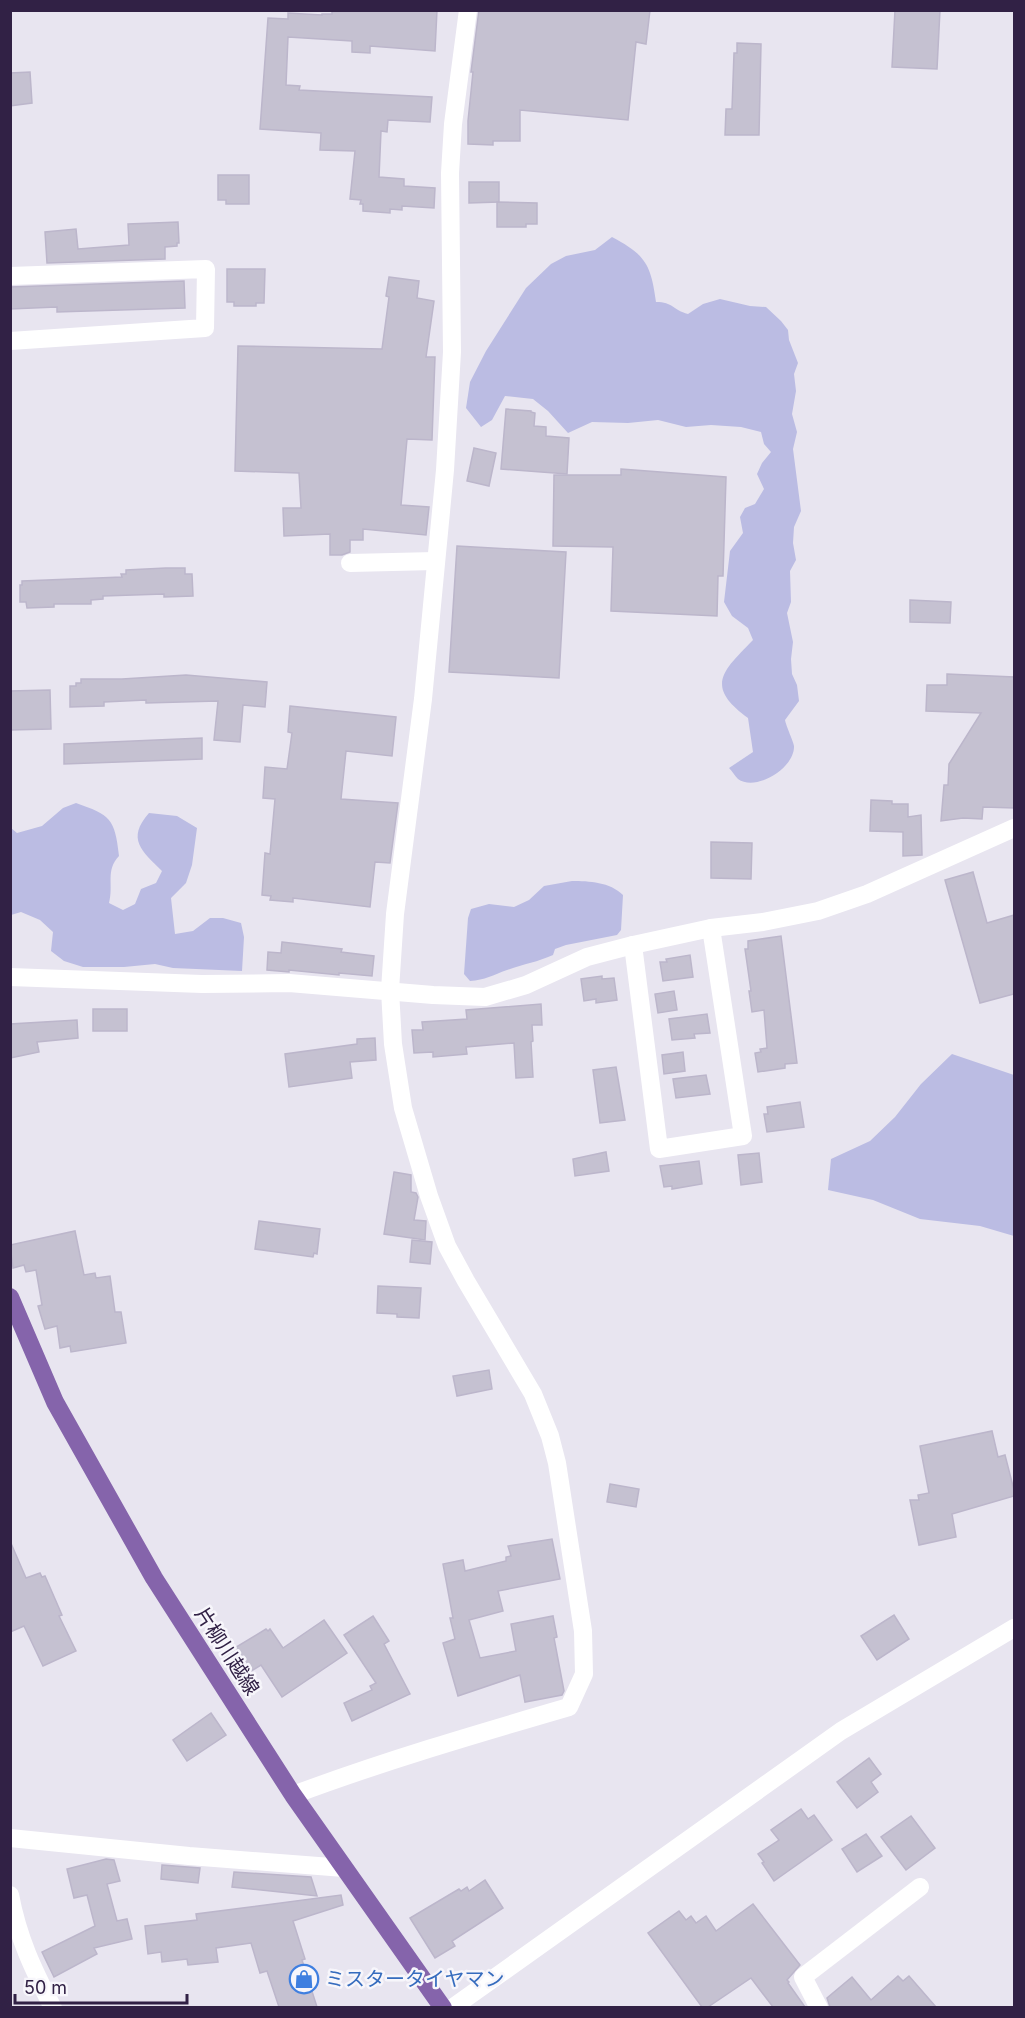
<svg xmlns="http://www.w3.org/2000/svg" width="1025" height="2018" font-family="Inter,'Noto Sans JP',sans-serif">
<style>
.green{fill:#bbbce3}
.building{fill:#c5c1d1;stroke:#bcb6cb;stroke-width:1.5}
.lines{fill:none;stroke-linecap:round;stroke-linejoin:round}
.minor{stroke:#fff;stroke-width:18}
.major{stroke:#8564ab;stroke-width:18}
.labels{text-anchor:middle;dominant-baseline:central;stroke-width:5;stroke-linejoin:round;paint-order:stroke}
.street-label{font-size:20px;fill:#312145;stroke:#f7f6fb}
.shop-label{font-size:20px;fill:#366cbe;stroke:#f7f6fb;text-anchor:start}
</style>
<rect width="100%" height="100%" fill="#e8e5f0"/>
<g class="green">
<path d="M 612,237 C 646,255 651,265 656,302 C 673,302 673,310 688,314 L 703,304 L 720,299 L 750,306 L 766,307 L 781,321 L 788,330 L 789,340 L 798,363 L 794,374 L 796,391 L 792,414 L 797,432 L 793,449 L 801,511 L 794,527 L 793,543 L 796,560 L 790,571 L 791,602 L 787,613 L 793,642 L 791,659 L 792,674 L 797,685 L 799,701 L 785,720 C 786,726 794,743 794,746 C 795,768 756,792 738,779 C 735,776 732,771 729,768 L 753,752 L 748,718 C 704,686 723,671 753,640 L 748,628 L 732,616 L 724,602 L 730,551 L 743,533 L 740,517 L 745,508 L 755,504 L 764,489 L 757,474 L 762,463 L 771,452 L 764,444 L 761,432 L 741,427 L 711,425 L 686,427 L 658,420 L 628,423 L 592,422 L 568,433 L 548,411 L 533,399 L 505,396 L 492,420 L 481,427 L 466,408 L 470,382 L 486,351 L 526,288 L 551,264 L 566,256 L 595,250 Z"/>
<path d="M 76,803 C 110,815 115,818 119,856 C 105,871 114,884 109,903 L 123,910 L 135,904 L 141,889 L 156,883 L 162,871 C 142,851 126,839 149,813 L 177,816 L 197,828 L 192,865 L 186,883 L 171,898 L 175,934 L 193,931 L 210,918 L 223,918 L 241,923 L 244,937 L 242,971 L 173,968 L 155,964 L 124,967 L 83,967 L 64,961 L 51,951 L 53,932 L 40,920 L 21,912 L 11,915 L 11,828 L 17,833 L 42,826 L 63,808 Z"/>
<path d="M 572,881 C 589,881 610,882 623,895 L 621,930 L 617,935 L 566,945 L 555,949 L 553,955 C 538,962 523,964 507,970 C 493,975 485,980 470,981 L 464,974 L 468,918 L 471,909 L 489,904 L 514,907 L 529,900 L 544,886 Z"/>
<polygon points="952,1054 1014,1075 1014,1236 980,1226 920,1219 873,1200 828,1190 831,1159 870,1141 895,1117 921,1084"/>
</g>
<g class="building">
<polygon points="332,10 437,10 435,51 370,46 370,53 352,52 352,41 288,37 286,85 300,86 299,90 432,97 430,122 388,120 387,132 381,131 379,177 404,179 404,186 435,188 434,208 402,206 402,210 390,209 390,213 363,211 363,204 360,204 361,200 350,199 355,151 320,150 321,133 260,129 268,18 288,19 288,13 322,15 322,14 332,14"/>
<polygon points="479,10 650,10 646,44 636,42 628,120 520,110 520,141 493,141 493,145 468,144 468,121 473,72 471,72"/>
<polygon points="895,10 940,10 937,69 892,67"/>
<polygon points="737,43 761,44 759,135 725,135 726,109 732,109 734,53 737,53"/>
<polygon points="30,72 32,103 10,106 10,73"/>
<polygon points="218,175 249,175 249,204 226,204 226,200 218,200"/>
<polygon points="469,182 499,182 499,202 469,203"/>
<polygon points="497,202 537,203 537,224 526,224 526,227 497,227"/>
<polygon points="178,222 179,243 177,243 177,246 165,247 165,259 47,263 45,232 76,229 78,249 129,245 128,224"/>
<polygon points="227,269 265,269 264,303 256,303 256,306 234,306 234,302 227,302"/>
<polygon points="389,277 419,281 417,298 434,301 426,357 435,357 432,440 407,439 401,505 429,507 426,535 363,529 363,540 350,540 350,552 342,555 330,555 330,534 284,536 283,508 301,508 299,473 235,471 238,346 382,349 389,297 386,296"/>
<polygon points="184,281 185,308 57,312 57,307 10,309 10,287"/>
<polygon points="506,409 531,411 531,412 535,413 534,426 546,427 546,436 569,438 567,474 501,469"/>
<polygon points="474,448 496,453 489,486 467,481"/>
<polygon points="621,469 726,477 723,576 718,576 717,616 611,611 613,547 553,546 554,475 621,475"/>
<polygon points="457,546 566,552 559,678 449,672"/>
<polygon points="166,568 185,568 185,574 192,574 193,596 164,597 164,594 103,596 103,599 91,600 91,604 54,604 54,607 27,608 26,602 20,602 20,585 22,585 22,581 122,577 121,574 126,574 126,570"/>
<polygon points="910,600 951,602 950,623 910,622"/>
<polygon points="947,674 1014,677 1014,808 983,807 982,819 963,818 941,821 944,785 948,785 949,764 981,713 926,711 927,685 947,685"/>
<polygon points="186,675 267,682 265,707 243,705 240,742 214,740 218,701 146,703 146,700 104,702 104,706 70,707 70,686 76,686 76,683 81,683 81,679 122,679"/>
<polygon points="50,690 51,729 10,730 10,691"/>
<polygon points="290,706 396,717 392,756 346,751 341,799 398,803 390,863 375,862 370,907 293,898 293,902 270,900 271,896 262,895 265,853 270,854 275,799 263,798 265,767 287,769 292,733 288,732"/>
<polygon points="202,738 202,759 64,764 64,744"/>
<polygon points="871,800 892,801 892,804 908,804 908,817 921,815 922,855 903,856 903,832 870,831"/>
<polygon points="711,842 752,843 751,879 711,878"/>
<polygon points="973,872 987,923 1014,915 1014,994 980,1003 945,880"/>
<polygon points="781,936 797,1063 785,1064 785,1068 758,1072 755,1053 761,1052 760,1049 767,1048 764,1010 752,1012 749,991 751,991 745,949 748,949 748,941"/>
<polygon points="282,942 342,949 341,952 374,956 372,976 339,973 339,975 289,970 289,972 267,970 268,952 281,953"/>
<polygon points="690,955 693,977 663,981 660,962 667,962 666,959"/>
<polygon points="602,976 602,979 614,978 617,1000 596,1003 596,999 584,1001 581,979"/>
<polygon points="674,991 677,1010 658,1013 655,994"/>
<polygon points="541,1004 542,1025 532,1025 533,1041 531,1042 533,1077 516,1078 514,1043 466,1047 467,1054 433,1057 433,1052 414,1053 412,1030 423,1030 422,1022 467,1019 466,1010"/>
<rect x="93" y="1009" width="34" height="22"/>
<polygon points="707,1014 710,1033 694,1034 695,1038 672,1040 669,1019"/>
<polygon points="77,1020 78,1038 37,1042 39,1052 10,1058 10,1024"/>
<polygon points="375,1038 376,1060 350,1062 352,1078 289,1087 285,1054 357,1044 357,1039"/>
<polygon points="683,1052 685,1071 664,1074 662,1055"/>
<polygon points="616,1067 625,1120 600,1123 593,1070"/>
<polygon points="706,1075 710,1094 676,1098 673,1079"/>
<polygon points="800,1102 804,1127 767,1132 764,1114 768,1114 767,1107"/>
<polygon points="606,1152 609,1171 575,1176 573,1159"/>
<polygon points="759,1153 762,1182 741,1185 738,1155"/>
<polygon points="699,1161 702,1184 672,1189 672,1186 664,1187 660,1166"/>
<polygon points="394,1172 411,1175 411,1192 416,1193 418,1197 414,1220 426,1221 425,1240 384,1234"/>
<polygon points="259,1221 320,1229 317,1254 314,1253 313,1257 255,1249"/>
<polygon points="75,1231 84,1275 95,1273 96,1278 110,1276 115,1312 121,1312 126,1343 71,1352 70,1346 60,1348 57,1326 45,1329 38,1306 42,1305 36,1270 26,1272 24,1265 13,1268 10,1245"/>
<polygon points="412,1240 432,1242 430,1264 410,1262"/>
<polygon points="378,1286 421,1288 419,1318 397,1317 397,1314 377,1313"/>
<polygon points="489,1370 492,1389 457,1396 453,1376"/>
<polygon points="992,1431 998,1457 1005,1455 1014,1490 1014,1496 952,1514 956,1537 919,1545 910,1500 919,1500 918,1495 929,1493 920,1446"/>
<polygon points="610,1484 639,1489 636,1507 607,1502"/>
<polygon points="552,1539 560,1579 498,1591 503,1611 469,1620 480,1658 516,1651 511,1624 553,1616 557,1637 554,1638 564,1691 562,1695 525,1702 520,1675 458,1696 443,1643 455,1639 450,1618 453,1618 443,1564 463,1560 465,1571 506,1561 506,1557 511,1556 508,1546"/>
<polygon points="10,1541 26,1578 40,1573 42,1577 45,1576 62,1615 59,1616 76,1651 43,1666 24,1626 10,1632"/>
<polygon points="894,1615 909,1639 877,1660 861,1636"/>
<polygon points="373,1616 389,1641 384,1644 410,1694 352,1721 344,1703 372,1690 370,1686 376,1683 344,1635"/>
<polygon points="324,1620 347,1653 282,1697 261,1665 238,1679 223,1655 266,1629 268,1631 270,1629 283,1648"/>
<polygon points="211,1713 226,1735 187,1761 173,1740"/>
<polygon points="869,1758 881,1774 871,1782 878,1792 857,1808 837,1782"/>
<polygon points="801,1809 808,1819 814,1815 832,1840 774,1881 762,1863 764,1862 758,1854 779,1840 771,1830"/>
<polygon points="911,1816 935,1848 906,1870 881,1837"/>
<polygon points="866,1834 882,1856 857,1872 842,1849"/>
<polygon points="106,1859 114,1860 120,1881 107,1884 117,1921 127,1919 132,1939 94,1948 97,1954 54,1977 42,1952 95,1926 87,1895 74,1898 67,1869"/>
<polygon points="162,1865 200,1868 198,1883 161,1879"/>
<polygon points="234,1872 311,1877 317,1896 232,1887"/>
<polygon points="485,1880 503,1908 452,1941 455,1946 435,1958 410,1918 459,1889 461,1891 467,1887 469,1891"/>
<polygon points="341,1895 343,1905 293,1921 305,1959 302,1960 317,2007 279,2007 267,1971 260,1973 251,1943 216,1948 218,1962 188,1965 187,1959 162,1962 161,1952 148,1954 145,1926 197,1920 196,1914"/>
<polygon points="753,1904 800,1965 787,1980 789,1982 788,1983 805,2007 773,2007 751,1978 708,2007 702,2007 648,1933 679,1911 686,1920 691,1916 696,1923 706,1916 716,1931"/>
<polygon points="898,1976 903,1981 909,1976 936,2007 830,2007 827,1998 852,1977 871,2000"/>
</g>
<g class="lines">
<g class="minor">
<polyline points="10,276 206,269 205,328 10,341"/>
<polyline points="350,563 435,561"/>
<polyline points="633,945 659,1149 743,1136 711,928"/>
<polyline points="10,977 202,984 289,983 433,995 485,997 526,985 587,957 633,945 711,928 763,922 818,911 867,894 1014,828"/>
<path d="M 293,1795 C 384,1761 476,1734 569,1707 L 584,1674 L 583,1631 L 557,1463 L 550,1436 L 533,1394 L 466,1281 L 447,1246 L 429,1196 L 403,1108 L 393,1044 L 390,990 L 395,914 L 423,699 L 445,470 L 452,352 L 450,173 L 453,124 L 468,10"/>
<polyline points="10,1838 189,1856 344,1868"/>
<path d="M 10,1895 C 18,1938 33,1969 53,2008"/>
<polyline points="452,2008 841,1731 1014,1628"/>
<polyline points="819,2008 803,1977 920,1887"/>
</g>
<polyline class="major" points="10,1297 55,1402 154,1578 293,1795 443,2008"/>
</g>
<defs>
<g id="shop-ring" transform="scale(1.5)"><circle r="9.5" fill="#f7f6fb" stroke="#3f7fe0" stroke-width="1.5"/><path d="M-5-2.5h2.3a2.7 3.5 0 0 1 5.4 0H5L5.5 6h-11ZM-1.5-2.5h3a1.5 2.3 0 0 0-3 0Z" fill="#3f7fe0"/></g>
</defs>
<g fill-rule="evenodd">
<use href="#shop-ring" x="304" y="1979"/>
</g>
<g class="labels">
<g class="street-label">
<text transform="translate(227 1651) rotate(57)">片柳川越線</text>
</g>
<g class="shop-label">
<text x="325" y="1979">ミスタータイヤマン</text>
</g>
</g>
<rect width="1025" height="2018" fill="none" stroke="#312145" stroke-width="24"/>
<path d="M15 1994v9h172v-9" fill="none" stroke="#312145" stroke-width="3"/>
<text x="24" y="1994" font-size="18" fill="#312145" stroke="#f7f6fb" stroke-width="4.5" paint-order="stroke">50 m</text>
</svg>
